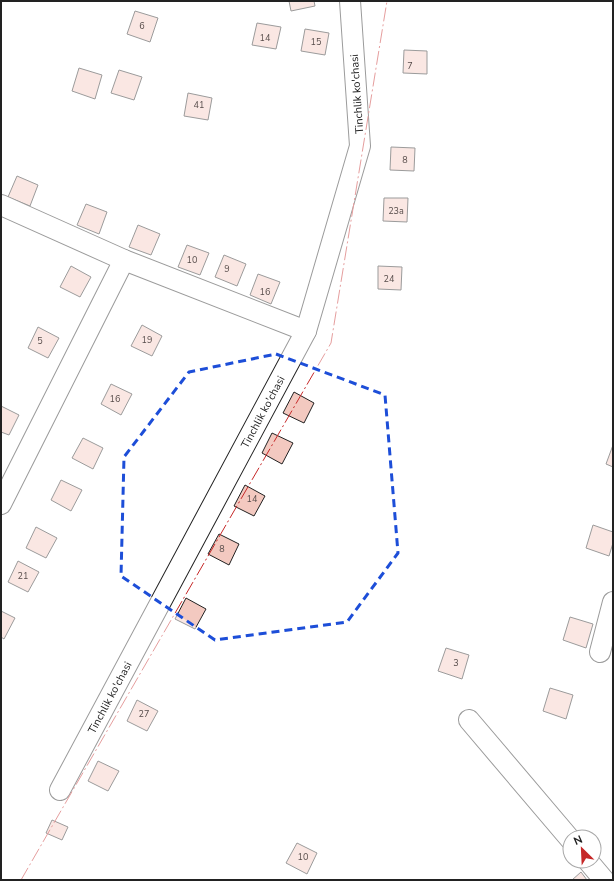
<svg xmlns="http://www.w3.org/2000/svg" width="614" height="881" font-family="'Nunito Sans',sans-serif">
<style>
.building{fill:#f3c9c0;stroke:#222}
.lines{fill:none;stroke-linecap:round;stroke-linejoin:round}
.street-casing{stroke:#222;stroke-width:22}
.street{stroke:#fff;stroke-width:20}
.power{stroke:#c62828;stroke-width:1;stroke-dasharray:14 3 2 3;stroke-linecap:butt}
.marked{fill:none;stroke:#1d4ed8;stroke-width:3;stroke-dasharray:8 5;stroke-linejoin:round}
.labels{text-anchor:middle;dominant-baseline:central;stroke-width:3;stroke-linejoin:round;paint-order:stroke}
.number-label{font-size:9px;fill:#564c4a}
.street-label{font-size:11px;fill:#222;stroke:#fff}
</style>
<rect width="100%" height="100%" fill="#fff"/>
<g class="building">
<polygon points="289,1 314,1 315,6 291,11"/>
<polygon points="135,11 158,18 150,42 127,34"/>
<polygon points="257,23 281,27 276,49 252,45"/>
<polygon points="305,29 329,33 325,55 301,51"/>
<polygon points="404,50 427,51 427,74 403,73"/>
<polygon points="79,68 102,75 95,99 72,91"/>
<polygon points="119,70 142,77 134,100 111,93"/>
<polygon points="188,93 212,98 208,120 184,116"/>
<polygon points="391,147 415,148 414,171 390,170"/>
<polygon points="17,176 38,185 30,206 8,197"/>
<polygon points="384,198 408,198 407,222 383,221"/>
<polygon points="86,204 107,212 99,234 77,225"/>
<polygon points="138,225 160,234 151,255 129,247"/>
<polygon points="187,245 209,253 200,275 178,267"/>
<polygon points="224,255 246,264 237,286 215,277"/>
<polygon points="71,266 91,277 80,297 60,287"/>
<polygon points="378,266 402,267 401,290 378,289"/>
<polygon points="258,274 280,282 271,304 250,295"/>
<polygon points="142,325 162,336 152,356 131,346"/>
<polygon points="38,327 59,338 48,358 28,348"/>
<polygon points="111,384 132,394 121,415 101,404"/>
<polygon points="294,392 314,403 304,423 283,413"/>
<polygon points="1,406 19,415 9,435 1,432"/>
<polygon points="272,433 293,443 282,464 262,453"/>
<polygon points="83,438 103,448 93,469 72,458"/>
<polygon points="613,445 613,467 606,464"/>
<polygon points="61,480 82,490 71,511 51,500"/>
<polygon points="245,485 265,496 254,516 234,506"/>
<polygon points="593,525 613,532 613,543 609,556 586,548"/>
<polygon points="36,527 57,538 46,558 26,548"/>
<polygon points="219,534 239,544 229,565 208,554"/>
<polygon points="18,561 39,572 28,592 8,582"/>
<polygon points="186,598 206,609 195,629 175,619"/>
<polygon points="1,611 15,618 4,639 1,637"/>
<polygon points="570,617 593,624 586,648 563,640"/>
<polygon points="446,648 469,655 462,679 438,671"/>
<polygon points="550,688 573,695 566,719 543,711"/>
<polygon points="137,700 158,711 147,731 127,721"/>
<polygon points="98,761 119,771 108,791 88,781"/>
<polygon points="52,820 68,827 62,840 46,833"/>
<polygon points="297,843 317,853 307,874 286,863"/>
<polygon points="581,872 587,880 572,880"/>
</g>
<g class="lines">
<g class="street-casing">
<g id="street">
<polyline points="1,205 124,260"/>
<polyline points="1,504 124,260 306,331"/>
<polyline points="600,652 613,602"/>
<polyline points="469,720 570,839"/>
<path id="s1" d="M 60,790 L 306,331 L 360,146 L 350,1"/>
<polyline points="588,861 604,880"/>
</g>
</g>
<use href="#street" class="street"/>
<polyline class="power" points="21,880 331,343 387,1"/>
</g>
<path d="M0 0H614V881H0ZM 276,354 L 385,395 L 398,553 L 347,622 L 215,640 L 121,576 L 124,457 L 189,372 Z" fill="#fff" fill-opacity=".55" fill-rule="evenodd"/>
<path class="marked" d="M 276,354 L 385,395 L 398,553 L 347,622 L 215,640 L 121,576 L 124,457 L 189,372 Z"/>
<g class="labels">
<g class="number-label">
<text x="142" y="26">6</text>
<text x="265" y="38">14</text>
<text x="316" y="42">15</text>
<text x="410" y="66">7</text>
<text x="199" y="105">41</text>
<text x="405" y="160">8</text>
<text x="396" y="211">23a</text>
<text x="192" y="260">10</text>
<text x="227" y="269">9</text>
<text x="389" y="279">24</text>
<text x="265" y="292">16</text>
<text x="147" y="340">19</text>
<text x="40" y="341">5</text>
<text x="115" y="399">16</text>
<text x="252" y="499">14</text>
<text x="222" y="549">8</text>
<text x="23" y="576">21</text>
<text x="456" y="663">3</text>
<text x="144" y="714">27</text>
<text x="303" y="857">10</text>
</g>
<g class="street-label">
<text transform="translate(357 94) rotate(-94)">Tinchlik ko'chasi</text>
<text stroke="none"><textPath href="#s1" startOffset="429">Tinchlik ko'chasi</textPath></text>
<text stroke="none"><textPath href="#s1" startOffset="105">Tinchlik ko'chasi</textPath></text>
</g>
</g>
<rect width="614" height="881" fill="none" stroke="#222222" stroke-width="4"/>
<g transform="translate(582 849) rotate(336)"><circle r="19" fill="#ffffff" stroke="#a7a7a7"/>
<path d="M0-3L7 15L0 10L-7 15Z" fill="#c62828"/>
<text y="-6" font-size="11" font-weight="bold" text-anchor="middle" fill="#222222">N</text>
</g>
</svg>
